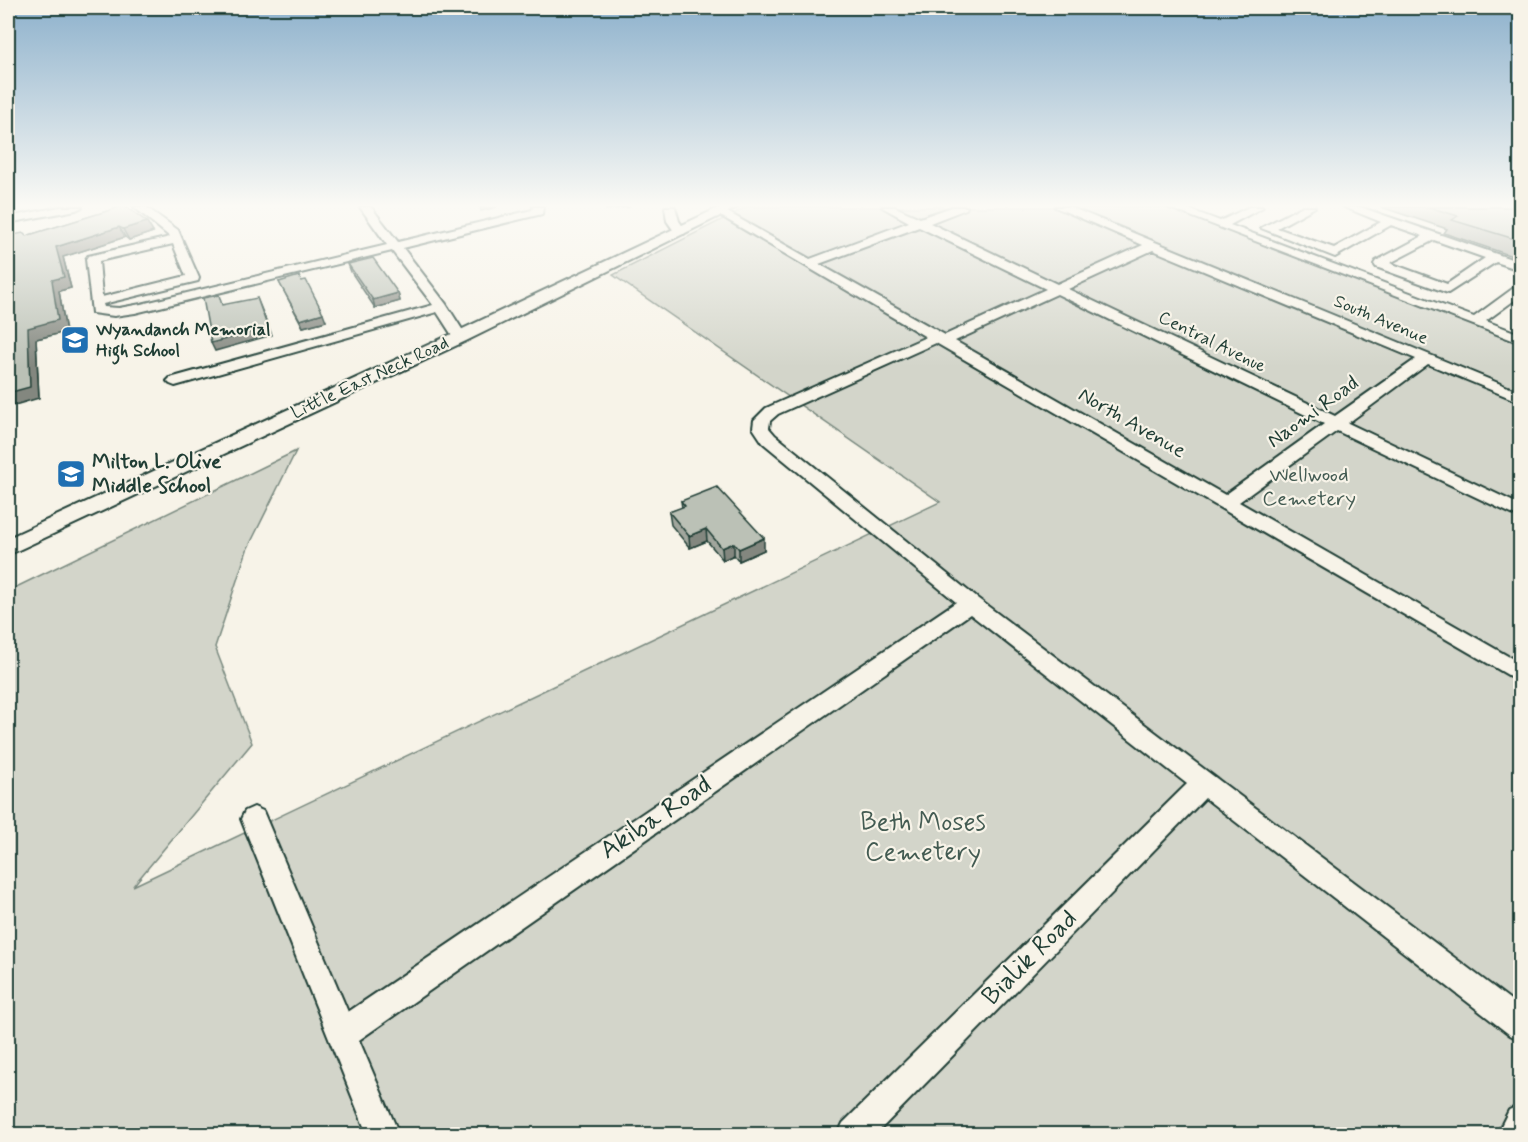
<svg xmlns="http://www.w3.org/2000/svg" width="1528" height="1142" font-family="Mynerve,sans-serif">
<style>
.green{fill:#d3d5ca;stroke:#79897f;stroke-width:1.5}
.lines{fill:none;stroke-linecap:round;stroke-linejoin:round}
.minor-casing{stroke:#1f3d34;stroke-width:4}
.major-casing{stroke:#1f3d34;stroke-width:4}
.minor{fill:#f7f3e8;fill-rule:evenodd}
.major{fill:#f7f3e8;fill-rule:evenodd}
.wall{fill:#a1a69d;stroke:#1f3d34;stroke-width:1.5}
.shaded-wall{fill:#83877f;stroke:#1f3d34;stroke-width:1.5}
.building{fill:#bbc1b6;stroke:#1f3d34;stroke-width:1.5}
.labels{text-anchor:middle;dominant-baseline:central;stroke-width:4.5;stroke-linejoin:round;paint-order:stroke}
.far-street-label{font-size:18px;fill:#1f3d34;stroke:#f7f3e8}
.far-poi-label{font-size:18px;font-weight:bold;fill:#1f3d34;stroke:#f7f3e8;text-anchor:start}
.street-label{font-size:21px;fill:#1f3d34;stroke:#f7f3e8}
.poi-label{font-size:21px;font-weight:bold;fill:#1f3d34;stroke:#f7f3e8;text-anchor:start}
.park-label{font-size:21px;fill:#435b52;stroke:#f7f3e8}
.near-street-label{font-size:26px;fill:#1f3d34;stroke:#f7f3e8}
.near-park-label{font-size:26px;fill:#435b52;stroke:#f7f3e8}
</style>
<rect width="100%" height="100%" fill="#f7f3e8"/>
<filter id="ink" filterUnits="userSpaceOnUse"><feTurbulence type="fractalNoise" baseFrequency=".0167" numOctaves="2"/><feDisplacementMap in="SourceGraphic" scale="12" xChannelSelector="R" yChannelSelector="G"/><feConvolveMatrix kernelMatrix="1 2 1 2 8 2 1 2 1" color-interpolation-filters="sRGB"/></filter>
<g filter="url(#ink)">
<polygon class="green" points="747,207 1166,207 1520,341 1520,1134 8,1134 8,591 296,451 247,550 215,647 252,743 133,886 940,502 613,275"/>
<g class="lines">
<g class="minor-casing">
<g id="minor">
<polygon points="60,207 82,207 76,210 8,223 8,217"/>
<path d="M 134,207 L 146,207 L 178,230 L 199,278 L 198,281 L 103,304 L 104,307 L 119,308 L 141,304 L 387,245 L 360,207 L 371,207 L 398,242 L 532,210 L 533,207 L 543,207 L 542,214 L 403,248 L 446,304 L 467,337 L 465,340 L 455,340 L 437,312 L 175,386 L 170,384 L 167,381 L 170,378 L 433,305 L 392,251 L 135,313 L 114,316 L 92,313 L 86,259 L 88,256 L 170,237 ZM 173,244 L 186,276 L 102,297 L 99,261 Z"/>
<polygon points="665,207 675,207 679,221 686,231 684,234 676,234 667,221"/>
<path d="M 882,207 L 895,207 L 920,218 L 952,207 L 967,207 L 966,209 L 930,223 L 1057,284 L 1143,245 L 1055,207 L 1070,207 L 1520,392 L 1520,402 L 1428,364 L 1348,423 L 1520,505 L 1520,518 L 1337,431 L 1239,502 L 1520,663 L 1520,682 L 936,343 L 778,414 L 770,421 L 769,428 L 775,435 L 977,598 L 1520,1007 L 1520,1040 L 1510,1035 L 1205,798 L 876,1134 L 838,1134 L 843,1123 L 1187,784 L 970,614 L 359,1040 L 399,1134 L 367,1134 L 241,819 L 245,811 L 254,807 L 263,811 L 348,1012 L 956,602 L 763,443 L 753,428 L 754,420 L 766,408 L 926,337 L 714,212 L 720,209 L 724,210 L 810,259 L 909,222 ZM 919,227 L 1046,289 L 945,335 L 819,264 ZM 1153,250 L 1416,359 L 1335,416 L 1068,289 ZM 1057,294 L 1324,424 L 1225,495 L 955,341 Z"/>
<polygon points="1167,207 1183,207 1220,221 1249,207 1263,207 1230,225 1474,317 1515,287 1520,286 1520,296 1486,321 1520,334 1520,343"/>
<path d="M 1301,207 L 1315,207 L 1277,228 L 1334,248 L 1381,222 L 1344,207 L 1360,207 L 1520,262 L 1520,270 L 1496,262 L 1448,293 L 1376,267 L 1374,264 L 1376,261 L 1423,236 L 1391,225 L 1335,257 L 1261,228 ZM 1434,240 L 1485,258 L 1447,284 L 1390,263 Z"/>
<polygon points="1520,1105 1520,1134 1497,1134 1509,1110"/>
</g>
</g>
<g class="major-casing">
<polygon id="major" points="720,207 738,207 466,341 8,555 8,538 454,333"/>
</g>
<use href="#minor" class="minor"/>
<use href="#major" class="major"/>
</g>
<g class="wall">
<polygon points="120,207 153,232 129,240 125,237 63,257 71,288 59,291 66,332 36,339 39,398 26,236"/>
<polygon points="1381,207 1521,207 1521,256 1518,258 1444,233 1447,229"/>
<polygon points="348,264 398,293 400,301 375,308 351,272"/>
<polygon points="301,281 326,321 303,327 279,282"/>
<polygon points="681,501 764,550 739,561 734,555 723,560 707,541 690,548 671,525 669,512 682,508"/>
</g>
<g class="shaded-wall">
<polygon points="480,207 497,207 481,211"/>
<polygon points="606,207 630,207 606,210"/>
<polygon points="147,222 153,232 129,240 123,229"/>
<polygon points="119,227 125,237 63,257 71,288 59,291 66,332 36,339 39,398 8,407 8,393 28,328 52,280 56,247"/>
<polygon points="398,293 400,301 375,308 373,300"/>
<polygon points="257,298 272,335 215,351 211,343"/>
<polygon points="323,313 326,321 303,327 300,320"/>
<polygon points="706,529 707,541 690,548 689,536"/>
<polygon points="764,538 764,550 739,561 739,549"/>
<polygon points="734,543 734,555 723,560 722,548"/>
</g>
<g class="building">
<polygon points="120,207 127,207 147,222 123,229 119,227 56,247 64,277 52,280 58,320 28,328 30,387 8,393 8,236 23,233 26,236"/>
<polygon points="1429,207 1521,207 1521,241 1452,220 1458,216"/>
<polygon points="373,258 398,293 373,300 348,264"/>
<polygon points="299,276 301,281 306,280 323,313 300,320 279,282"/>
<polygon points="219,295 222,305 257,298 268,328 211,343 203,298"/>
<polygon points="717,487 764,538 739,549 734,543 722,548 706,529 689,536 669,512 685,506 681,501"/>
</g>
</g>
<linearGradient id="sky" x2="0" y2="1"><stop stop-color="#8db1cc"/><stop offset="0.56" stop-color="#fbfaf5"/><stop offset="1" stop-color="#fbfaf5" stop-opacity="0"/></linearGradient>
<rect width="1528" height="367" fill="url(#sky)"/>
<defs>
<g id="school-square" transform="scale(1.5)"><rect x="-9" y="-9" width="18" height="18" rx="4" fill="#1f6fb2" stroke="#f7f3e8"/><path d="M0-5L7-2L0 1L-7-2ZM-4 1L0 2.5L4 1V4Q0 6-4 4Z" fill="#fff"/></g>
</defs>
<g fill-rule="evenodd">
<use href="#school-square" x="75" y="340"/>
<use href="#school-square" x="71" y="474"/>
</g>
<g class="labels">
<g class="far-street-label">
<text transform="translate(1381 320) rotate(23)">South Avenue</text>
<text transform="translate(1212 342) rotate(26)">Central Avenue</text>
<text transform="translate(370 378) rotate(-25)">Little East Neck Road</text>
</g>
<g class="far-poi-label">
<text x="96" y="330">Wyandanch Memorial<tspan x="96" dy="21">High School</tspan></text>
</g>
<g class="street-label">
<text transform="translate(1313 412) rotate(-36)">Naomi Road</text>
<text transform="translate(1132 423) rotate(30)">North Avenue</text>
</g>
<g class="poi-label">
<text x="92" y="462">Milton L. Olive<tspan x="92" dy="24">Middle School</tspan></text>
</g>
<g class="park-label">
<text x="1309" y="475">Wellwood<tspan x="1309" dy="24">Cemetery</tspan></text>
</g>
<g class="near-street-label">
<text transform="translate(656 818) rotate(-34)">Akiba Road</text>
<text transform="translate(1030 958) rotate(-45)">Bialik Road</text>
</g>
<g class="near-park-label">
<text x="923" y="823">Beth Moses<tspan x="923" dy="30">Cemetery</tspan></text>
</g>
</g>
<rect width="1528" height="1142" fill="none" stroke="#f7f3e8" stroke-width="30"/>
<rect x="15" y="15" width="1498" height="1112" fill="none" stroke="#1f3d34" stroke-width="2" filter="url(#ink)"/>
</svg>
